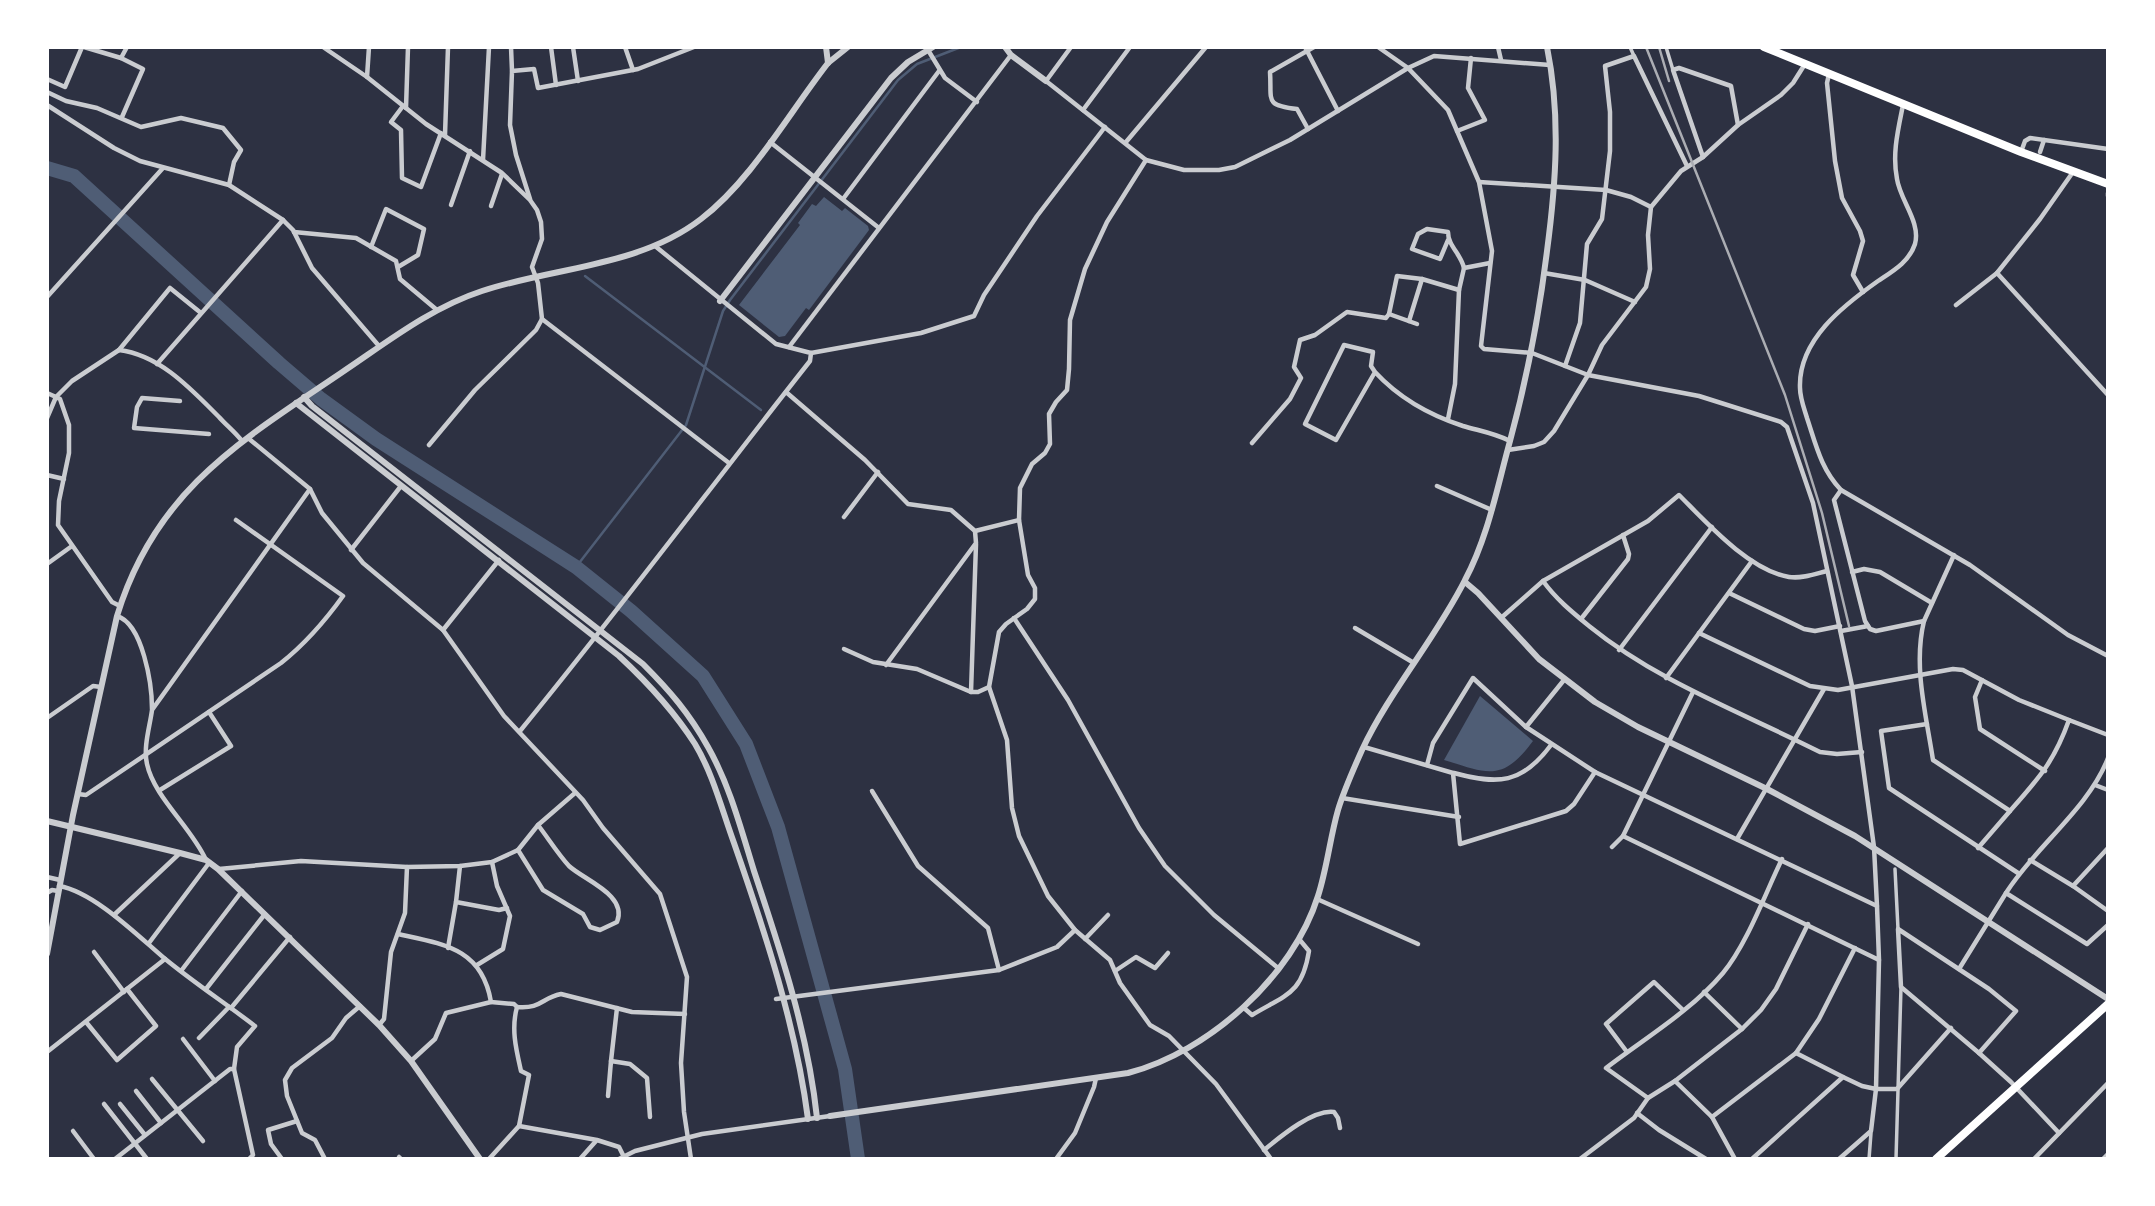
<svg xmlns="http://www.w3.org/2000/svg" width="2155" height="1206" font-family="'DejaVu Sans',sans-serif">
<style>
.water{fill:#4f5d75}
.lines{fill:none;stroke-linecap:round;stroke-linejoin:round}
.stream{stroke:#4f5d75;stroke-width:2.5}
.river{stroke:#4f5d75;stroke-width:14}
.pedestrian{stroke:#caccd0;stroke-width:3.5}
.minor{stroke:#caccd0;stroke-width:4.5}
.tertiary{stroke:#caccd0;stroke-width:6}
.primary{stroke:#fff;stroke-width:8}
.trunk{stroke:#fff;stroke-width:8}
.rail{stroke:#abadb3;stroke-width:2.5}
</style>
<rect width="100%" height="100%" fill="#2d3142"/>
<g class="water">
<polygon points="824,197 842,211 845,208 868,226 869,230 809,310 806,308 785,336 779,337 739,305 800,225 798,223 812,204 816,206"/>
<path d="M 1480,696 L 1533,741 C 1502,783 1487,773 1444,760 Z"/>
</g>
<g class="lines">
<g class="stream">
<polyline points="585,276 761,410"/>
<polyline points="576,567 686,425 723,311 730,300 898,80 917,64 961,47"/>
</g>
<polyline class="river" points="47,168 74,176 279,363 321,399 376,439 576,567 631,611 703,676 746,744 778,827 845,1069 858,1159"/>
<g class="pedestrian">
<polyline points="1630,47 1634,56"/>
<polyline points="1666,47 1673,70"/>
<polyline points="1895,869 1898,929"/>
<polyline points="1869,1159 1871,1133"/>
<polyline points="1896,1159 1901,987"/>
</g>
<g class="minor">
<polyline points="84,47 121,58 143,69 122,117"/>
<polyline points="323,47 367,77 426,124 502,173 530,200 537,210 541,222 542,239 532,267 538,283 542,319 729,463"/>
<polyline points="511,47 512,71"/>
<polyline points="551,47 556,85"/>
<polyline points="573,47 578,81"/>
<polyline points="625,47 633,70"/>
<polyline points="1071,47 1046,81 1146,160 1107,222 1085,269 1070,320 1069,369 1067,390 1056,402 1049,414 1050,444 1045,453 1032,464 1020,488 1019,520 1028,575 1035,588 1035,599 1027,609 1006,624 999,632 989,687 1007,740 1012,808 1019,836 1048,896 1075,930 1110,960 1120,983 1150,1025 1169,1036 1216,1084 1271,1159"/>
<polyline points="1305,47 1338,111"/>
<polyline points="1378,47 1408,68 1448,110 1479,182 1492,251 1481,346 1484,349 1532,353 1588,375 1699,396 1781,422 1787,427 1813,503 1852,686 1874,847 1877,906"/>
<polyline points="1498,47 1501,60"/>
<polyline points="928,50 945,78 977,102"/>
<polyline points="121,58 127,47"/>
<polyline points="1829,74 1827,83 1835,161 1842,198 1860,231 1863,241 1853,275 1863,292"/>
<polyline points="367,77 369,47"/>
<polyline points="47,79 65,87 82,47"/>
<polyline points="47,92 66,101 97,108 141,127 181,118 223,128 241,150 234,162 229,185"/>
<polyline points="47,105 114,148 140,161 229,185 283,220 293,230 312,268 379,346"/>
<path d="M 1903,105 C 1898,130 1892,154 1897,179 C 1900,200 1921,222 1915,244 C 1909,262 1893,271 1878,281 C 1844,305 1798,340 1800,388 C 1800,398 1804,408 1807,418 C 1816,445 1821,469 1841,490 L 1970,565 L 2068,635 L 2108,656"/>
<polyline points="403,106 391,122 401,130 402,178 421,187 441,133"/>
<polyline points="406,108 408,47"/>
<polyline points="1083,110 1130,47"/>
<path d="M 1308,129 L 1297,109 C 1264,105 1272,101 1270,72 L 1314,47"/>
<polyline points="1457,131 1485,120 1468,88 1471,58"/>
<polyline points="445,135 448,47"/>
<polyline points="770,142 879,228"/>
<polyline points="1126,142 1206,47"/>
<polyline points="2021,152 2025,141 2030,138 2108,149"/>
<polyline points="2040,152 2044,140"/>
<polyline points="1703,157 1673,70 1679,68 1731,86 1738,125"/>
<polyline points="483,160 489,47"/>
<polyline points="1146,160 1184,170 1219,170 1235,167 1290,140 1408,68 1434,56 1550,65"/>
<polyline points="1479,182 1606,190 1631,197 1651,207"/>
<polyline points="2108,193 2108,196"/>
<polyline points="530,199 516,155 510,125 512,71 534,69 538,88 638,69 694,47"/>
<polyline points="843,199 939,71"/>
<polyline points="451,205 470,151"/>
<polyline points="491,206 502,174"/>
<polyline points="294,232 356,238 396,261 400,279 437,310"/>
<path d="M 1448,240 L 1440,259 L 1412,249 L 1418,234 L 1427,229 L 1448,232 C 1448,246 1461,254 1464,268"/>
<polyline points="371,247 386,209 424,229 418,255 398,267"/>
<polyline points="1544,273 1585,280 1635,302"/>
<polyline points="1997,273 2108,395"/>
<polyline points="47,297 163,168"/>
<polyline points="1956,305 1997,273 2040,219 2073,172"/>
<polyline points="1389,314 1417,324"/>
<polyline points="1409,321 1422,279"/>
<polyline points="789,347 1011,55"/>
<polyline points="119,350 170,288 201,313"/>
<polyline points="811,353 921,333 974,316 984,295 1037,216 1105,127"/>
<polyline points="157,364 283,220"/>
<polyline points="1565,366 1580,323 1587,244 1602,219 1610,151 1610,112 1605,66 1634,56 1687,166"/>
<path d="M 1375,372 L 1371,366 L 1373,352 L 1344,345 L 1305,424 L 1336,440 L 1375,372 C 1399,398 1429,415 1463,426 C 1480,431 1494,433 1510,441"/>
<polyline points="786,392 865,460 908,504 951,510 975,531 1019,520"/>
<path d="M 47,393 L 56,397 L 72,381 L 119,350 C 160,355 191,389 219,417 C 226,425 235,432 242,441"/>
<polyline points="180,401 142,398 137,407 134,428 209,434"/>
<polyline points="47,418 56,397 60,399 69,425 69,453 59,501 58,525 112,602 120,606"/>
<polyline points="1448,419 1455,384 1459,290 1464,268 1490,263"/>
<polyline points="248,438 310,489 322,513 363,563 443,630 504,716 583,800 603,828 660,894 687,977 681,1063 684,1112 691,1159"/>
<polyline points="1252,443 1290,399 1301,378 1294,367 1300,340 1315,335 1347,312 1386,318 1389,314 1397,276 1422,279 1459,290"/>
<polyline points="429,445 475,390 536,330 542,319"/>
<polyline points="1508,450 1534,446 1544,442 1554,431 1588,375 1602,345 1646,287 1650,269 1648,235 1651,207 1681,171 1703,157 1738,125 1781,95 1793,83 1805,64"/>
<polyline points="47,475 64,479"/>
<polyline points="1437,486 1492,510"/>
<path d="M 1841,490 L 1834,500 L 1865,621 L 1870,629 L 1876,631 L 1924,621 C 1913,666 1926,714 1933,760 L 2010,811 C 2039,778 2054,762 2069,720 L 2108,735"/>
<polyline points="844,517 878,472"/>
<polyline points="351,550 401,486"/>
<polyline points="47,564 72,546"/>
<polyline points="1852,572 1864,569 1880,572 1932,603"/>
<path d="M 1543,581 C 1556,599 1572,612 1589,626 C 1658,682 1741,712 1820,752 L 1837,754 L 1862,752"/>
<polyline points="1729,593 1804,629 1815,631 1840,626"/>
<path d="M 117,616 C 143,624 152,685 152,709"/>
<polyline points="1014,618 1068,700 1139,828 1165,866 1214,915 1278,968"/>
<path d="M 1501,618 L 1543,581 L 1648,521 L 1679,495 C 1707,523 1749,570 1789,577 C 1802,579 1815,574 1827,571"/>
<polyline points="1581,619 1628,559 1629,554 1623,535"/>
<polyline points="1924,621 1954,555"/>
<polyline points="1355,628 1414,663"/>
<polyline points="443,630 499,560"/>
<polyline points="1841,631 1868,626"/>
<polyline points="1699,633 1810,686 1838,690 1953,669 1963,670 2019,700 2069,720"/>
<polyline points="844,649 873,662 917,669 971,692 978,692 989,687"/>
<polyline points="1619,650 1712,527"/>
<polyline points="886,665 976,543 975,531"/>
<polyline points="1666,678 1752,561"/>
<polyline points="1982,680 1975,697 1980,729 2045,771"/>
<polyline points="971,692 976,544"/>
<polyline points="47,718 93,686 101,687"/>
<polyline points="1927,724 1881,731 1889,788 2018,873"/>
<polyline points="1526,727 1564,680"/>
<path d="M 520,731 C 619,610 713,484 810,361 L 811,353 L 776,344 L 655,246"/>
<polyline points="1364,747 1453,773 1460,844 1566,811 1574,804 1595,772"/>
<path d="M 2108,758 C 2089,808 2035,847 2006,893 L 2087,944 L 2108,925"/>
<polyline points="1427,765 1433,743 1473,678 1526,727 1595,772 1877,906 1879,960 1623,836"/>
<path d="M 1454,773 C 1498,785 1522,784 1551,745"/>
<polyline points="2095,785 2108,790"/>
<polyline points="160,790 231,746 209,712"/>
<polyline points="872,791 918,866 988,928 999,970"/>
<path d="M 78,794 L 86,795 L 281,663 C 305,644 325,621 343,596 L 236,520"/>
<polyline points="1342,798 1459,817"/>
<polyline points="1737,839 1824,689"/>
<polyline points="1612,847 1623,836 1693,692"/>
<polyline points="1978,848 2010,811"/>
<polyline points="2108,848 2073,886 2108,911"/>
<path d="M 518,850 L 543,890 L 583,914 L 590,927 L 600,930 L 617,922 C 628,895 584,880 569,866 C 558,854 548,838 538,825"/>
<path d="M 206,860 C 192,828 154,797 147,764 C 143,747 150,726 152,710 L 310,489"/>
<polyline points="2030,860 2073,886"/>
<polyline points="460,866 456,902 499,910 507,908"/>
<polyline points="219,869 301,861 407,867 460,866 492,862 518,850 538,825 575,793"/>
<polyline points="47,877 60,880"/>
<path d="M 59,886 C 94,892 137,935 164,958 C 193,982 225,1003 255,1026 L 237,1047 L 234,1069 L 230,1069 L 115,1159"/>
<polyline points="47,893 52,890 58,891"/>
<polyline points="1317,899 1418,944"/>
<polyline points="114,915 180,853"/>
<polygon points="1898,929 1989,989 2016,1011 1979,1053 1901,987"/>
<path d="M 398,934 C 443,944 482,948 491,1002 L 514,1004 L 517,1007 C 511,1029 516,1049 521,1071 L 529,1075 L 519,1126 L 489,1159"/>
<polyline points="1085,939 1108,915"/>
<polyline points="149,943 209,863"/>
<polyline points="448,948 456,902"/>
<polyline points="94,952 124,992"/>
<polyline points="477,965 503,949 510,916 497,886 492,862"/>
<polyline points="1959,969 2006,893"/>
<polyline points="181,971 242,891"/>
<polyline points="1115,971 1136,957 1155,968 1168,953"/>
<polyline points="206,989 265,914"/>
<polyline points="1704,992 1742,1029"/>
<polyline points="776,999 999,970 1057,947 1075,930"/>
<path d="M 517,1007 C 542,1009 541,998 561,994 L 632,1012 L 685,1014"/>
<polyline points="231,1008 290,937"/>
<path d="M 1244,1008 L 1252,1015 C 1287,994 1302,994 1309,951 L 1299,939"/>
<polyline points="86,1022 117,1060 156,1026 127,989"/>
<polyline points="379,1025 384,1019 391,952 405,913 407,867"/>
<polyline points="199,1038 229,1007"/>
<polyline points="183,1039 215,1081"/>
<polyline points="47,1052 165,959"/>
<polyline points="1627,1052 1606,1024 1654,982 1683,1010"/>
<polyline points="1796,1053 1843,1077"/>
<polyline points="1979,1053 2011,1082 2059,1133"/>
<polyline points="411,1061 435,1039 446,1013 491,1002"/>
<polyline points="611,1061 617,1008"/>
<polyline points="234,1069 253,1155 249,1159"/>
<polyline points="152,1079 203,1141"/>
<polyline points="1675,1081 1712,1117 1735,1159"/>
<polyline points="136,1091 161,1123"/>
<polyline points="608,1096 611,1061 630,1064 647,1078 650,1117"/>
<path d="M 1648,1098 L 1606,1068 C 1645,1038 1691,1011 1723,973 C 1747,944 1765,894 1782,859"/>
<polyline points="104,1104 147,1159"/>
<polyline points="120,1104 145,1135"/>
<polyline points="1637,1113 1659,1130 1706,1159"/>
<polyline points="1712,1117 1796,1053 1819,1019 1855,948"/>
<polyline points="519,1126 597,1140 619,1147 623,1155"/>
<polyline points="73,1131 94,1159"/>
<path d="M 1264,1150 C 1280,1137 1313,1109 1334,1112 L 1338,1118 L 1340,1128"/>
<polyline points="399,1157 401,1159"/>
<polyline points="282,1159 271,1144 268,1130 297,1121"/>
<polyline points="325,1159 315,1140 302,1133 287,1096 285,1080 292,1068 332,1038 346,1018 360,1006"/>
<polyline points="580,1159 596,1141"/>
<polyline points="619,1159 635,1151 702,1134 830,1116"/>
<polyline points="1056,1159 1075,1133 1094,1087 1096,1078"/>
<polyline points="1580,1159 1634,1118 1648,1098 1675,1081 1742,1029 1761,1010 1776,989 1808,924"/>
<polyline points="1752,1159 1843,1077 1862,1086 1876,1089 1879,960"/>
<polyline points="1839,1159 1871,1131 1876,1089 1897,1089 1951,1028"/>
<polyline points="2034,1159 2108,1083"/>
<polyline points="2103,1159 2108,1154"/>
</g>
<g class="tertiary">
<polyline points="826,47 828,63"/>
<polyline points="1005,47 1011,55 1046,81"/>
<polyline points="720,301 891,78 908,62 933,47"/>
<path d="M 304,397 L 312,406 L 643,664 C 670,691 689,713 708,747 C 730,786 741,829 754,871 C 781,952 808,1033 817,1118"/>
<path d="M 296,403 L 619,656 C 648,683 674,711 695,744 C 713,774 722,810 734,843 C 765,932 796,1026 808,1119"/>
<polyline points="1465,582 1478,593 1539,659 1595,702 1638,727 1767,789 1855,836 2108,999"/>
<polyline points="47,821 180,853 206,860 218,869 379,1025 411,1061 480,1159"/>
<path d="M 47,954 L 73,815 L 117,616 C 155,491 239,442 341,373 C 386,343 430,308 482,291 C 554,267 639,267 701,219 C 751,181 789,113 828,63 L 848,47"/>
<path d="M 830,1116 L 1128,1073 C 1209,1052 1293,976 1318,896 C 1327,868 1330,838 1338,810 C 1344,790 1353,770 1362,750 C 1389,692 1436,638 1465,580 C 1488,537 1497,488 1510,441 C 1527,378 1539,316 1547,251 C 1556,183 1561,116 1547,47"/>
</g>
<polyline class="primary" points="1764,47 2021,152 2108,184"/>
<polyline class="trunk" points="1936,1159 2108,1004"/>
<g class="rail">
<polyline points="1646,47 1785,395 1822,513 1849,626"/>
<polyline points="1659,47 1669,81"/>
</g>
</g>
<rect width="2155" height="1206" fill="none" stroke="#ffffff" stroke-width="98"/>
</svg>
